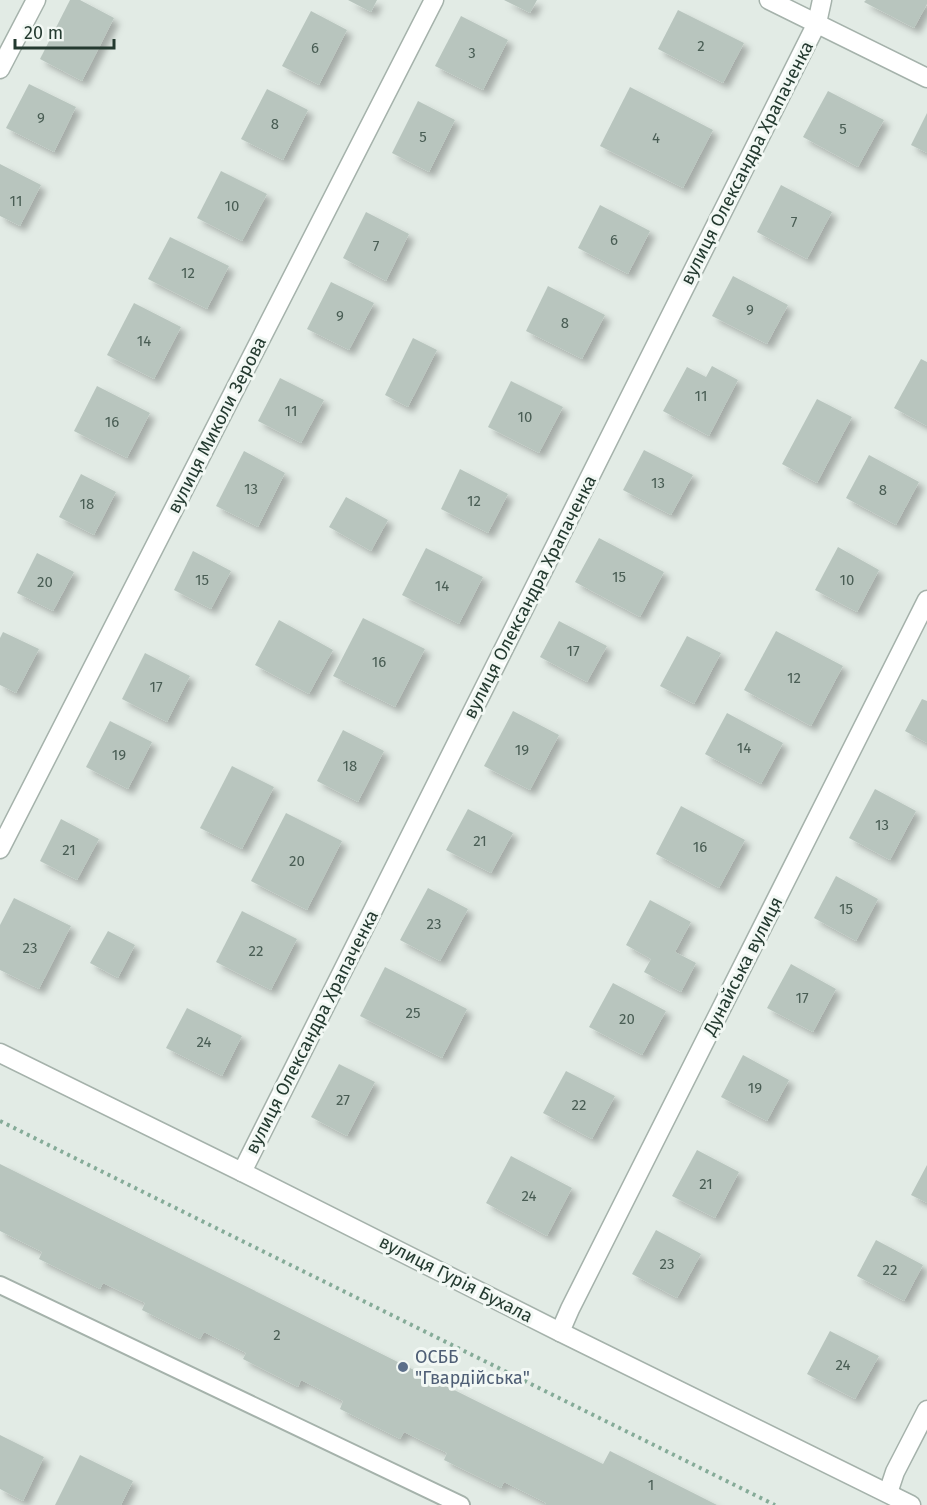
<svg xmlns="http://www.w3.org/2000/svg" width="927" height="1505" font-family="'Fira Sans',sans-serif">
<style>
.building{fill:#b8c5be;filter:url(#shadow)}
.lines{fill:none;stroke-linecap:round;stroke-linejoin:round}
.lane-casing{stroke:#a5b2ab;stroke-width:20}
.street-casing{stroke:#a5b2ab;stroke-width:21}
.path{stroke:#85ab98;stroke-width:4;stroke-dasharray:3 4.5;stroke-linecap:butt}
.lane{stroke:#fff;stroke-width:16}
.street{stroke:#fff;stroke-width:18}
.service-dot{fill:#5c6f8a;stroke:#f2f8f4;stroke-width:2}
.labels{text-anchor:middle;dominant-baseline:central;stroke-width:6;stroke-linejoin:round;paint-order:stroke}
.number-label{font-size:15px;fill:#495d54}
.street-label{font-size:18px;fill:#243a30;stroke:#f2f8f4}
.service-label{font-size:18px;fill:#4e5e75;stroke:#f2f8f4;text-anchor:start}
</style>
<defs>
<filter id="shadow"><feDropShadow dx="5.5" dy="5.5" stdDeviation="3" flood-color="#0004"/></filter>
</defs>
<rect width="100%" height="100%" fill="#e2ebe5"/>
<g class="building">
<polygon points="70,0 80,0 114,18 82,81 40,59"/>
<polygon points="348,0 377,0 371,12"/>
<polygon points="504,0 537,0 530,13"/>
<polygon points="866,0 927,0 927,4 914,28 864,2"/>
<polygon points="678,10 744,43 723,83 658,49"/>
<polygon points="311,11 347,30 319,85 282,66"/>
<polygon points="461,16 508,40 483,90 435,66"/>
<polygon points="29,84 76,107 54,152 6,128"/>
<polygon points="630,87 713,130 683,188 600,146"/>
<polygon points="267,89 308,110 283,160 241,139"/>
<polygon points="828,91 884,120 858,167 803,137"/>
<polygon points="418,101 455,120 429,172 392,153"/>
<polygon points="927,113 927,153 911,145"/>
<polygon points="0,164 41,185 20,226 0,216"/>
<polygon points="221,171 267,194 242,241 197,218"/>
<polygon points="781,185 832,212 807,259 757,232"/>
<polygon points="600,205 650,231 628,274 578,248"/>
<polygon points="366,212 409,234 386,281 343,258"/>
<polygon points="170,237 229,266 207,309 148,279"/>
<polygon points="733,276 788,305 767,344 712,316"/>
<polygon points="331,282 374,303 349,350 307,329"/>
<polygon points="548,286 605,315 582,359 526,331"/>
<polygon points="134,303 181,327 154,379 107,355"/>
<polygon points="413,338 437,350 408,407 385,395"/>
<polygon points="921,359 927,362 927,426 894,408"/>
<polygon points="712,366 738,380 709,436 663,411 687,367 706,377"/>
<polygon points="280,378 324,400 301,443 258,421"/>
<polygon points="511,381 563,407 539,453 488,427"/>
<polygon points="97,386 150,413 127,458 74,431"/>
<polygon points="817,399 852,417 817,483 782,464"/>
<polygon points="644,450 693,475 671,515 623,490"/>
<polygon points="244,451 285,473 258,527 216,506"/>
<polygon points="869,455 919,482 896,525 846,498"/>
<polygon points="460,469 508,494 488,533 441,509"/>
<polygon points="81,474 116,492 94,535 59,517"/>
<polygon points="346,497 388,520 371,551 329,527"/>
<polygon points="599,538 664,572 640,617 575,582"/>
<polygon points="838,547 879,570 857,612 815,590"/>
<polygon points="426,548 483,577 459,624 402,595"/>
<polygon points="193,551 231,571 211,609 174,590"/>
<polygon points="37,553 74,572 53,611 17,593"/>
<polygon points="363,618 425,649 395,707 333,676"/>
<polygon points="279,620 333,650 309,694 255,665"/>
<polygon points="559,621 607,646 587,682 540,657"/>
<polygon points="776,631 843,666 811,726 744,690"/>
<polygon points="3,632 39,649 16,693 0,685 0,638"/>
<polygon points="687,636 721,653 694,704 660,686"/>
<polygon points="145,653 190,676 167,722 122,699"/>
<polygon points="922,699 927,701 927,743 905,731"/>
<polygon points="513,711 559,735 530,790 484,766"/>
<polygon points="727,713 783,743 761,784 705,754"/>
<polygon points="110,721 152,742 128,789 86,767"/>
<polygon points="343,730 384,751 358,802 317,781"/>
<polygon points="232,766 274,787 242,849 200,828"/>
<polygon points="875,789 916,811 890,860 849,838"/>
<polygon points="681,806 745,840 719,888 656,854"/>
<polygon points="468,809 513,833 491,873 446,850"/>
<polygon points="286,813 342,841 307,910 251,881"/>
<polygon points="61,819 99,839 77,880 40,861"/>
<polygon points="836,876 878,899 856,941 814,918"/>
<polygon points="428,888 468,909 440,961 400,940"/>
<polygon points="14,898 71,926 39,989 0,970 0,925"/>
<polygon points="650,900 691,922 675,952 696,963 681,992 644,972 651,959 626,945"/>
<polygon points="242,911 297,939 271,990 216,962"/>
<polygon points="108,931 135,945 118,978 90,963"/>
<polygon points="791,964 836,989 813,1032 767,1008"/>
<polygon points="385,967 467,1009 442,1058 360,1016"/>
<polygon points="613,983 666,1011 642,1055 589,1027"/>
<polygon points="187,1008 242,1036 222,1076 166,1048"/>
<polygon points="743,1055 789,1080 767,1121 721,1097"/>
<polygon points="339,1064 375,1082 347,1136 311,1117"/>
<polygon points="566,1071 615,1096 592,1139 543,1113"/>
<polygon points="697,1150 739,1172 715,1218 672,1196"/>
<polygon points="511,1156 572,1188 547,1236 486,1203"/>
<polygon points="0,1164 603,1464 610,1451 717,1505 545,1505 546,1503 504,1482 501,1488 444,1460 447,1453 404,1432 400,1439 340,1409 343,1401 301,1380 298,1387 243,1359 246,1353 204,1332 200,1339 142,1310 145,1303 103,1283 100,1289 39,1259 42,1252 0,1231"/>
<polygon points="927,1165 927,1203 911,1195"/>
<polygon points="656,1230 701,1254 677,1298 632,1274"/>
<polygon points="876,1240 923,1265 904,1301 857,1276"/>
<polygon points="830,1331 879,1356 855,1399 807,1374"/>
<polygon points="0,1435 44,1457 23,1501 0,1489"/>
<polygon points="80,1455 133,1481 121,1505 55,1505"/>
</g>
<g class="lines">
<g class="lane-casing">
<polyline id="lane" points="0,1285 461,1505"/>
</g>
<g class="street-casing">
<g id="street">
<polyline points="769,0 927,78"/>
<polyline points="0,69 36,0"/>
<polyline points="0,849 434,0"/>
<polyline points="0,1053 242,1172 560,1332 911,1505"/>
<polyline points="242,1172 817,23 822,0"/>
<polyline points="560,1332 570,1309 927,600"/>
<polyline points="888,1493 895,1472 927,1410"/>
</g>
</g>
<polyline class="path" points="0,1121 775,1505"/>
<use href="#lane" class="lane"/>
<use href="#street" class="street"/>
</g>
<circle class="service-dot" cx="403" cy="1367" r="6"/>
<g class="labels">
<g class="number-label">
<text x="701" y="46">2</text>
<text x="315" y="48">6</text>
<text x="472" y="53">3</text>
<text x="41" y="118">9</text>
<text x="275" y="124">8</text>
<text x="843" y="129">5</text>
<text x="423" y="137">5</text>
<text x="656" y="138">4</text>
<text x="16" y="201">11</text>
<text x="232" y="206">10</text>
<text x="794" y="222">7</text>
<text x="614" y="240">6</text>
<text x="376" y="246">7</text>
<text x="188" y="273">12</text>
<text x="750" y="310">9</text>
<text x="340" y="316">9</text>
<text x="565" y="323">8</text>
<text x="144" y="341">14</text>
<text x="701" y="396">11</text>
<text x="291" y="411">11</text>
<text x="525" y="417">10</text>
<text x="112" y="422">16</text>
<text x="658" y="483">13</text>
<text x="251" y="489">13</text>
<text x="883" y="490">8</text>
<text x="474" y="501">12</text>
<text x="87" y="504">18</text>
<text x="619" y="577">15</text>
<text x="202" y="580">15</text>
<text x="847" y="580">10</text>
<text x="45" y="582">20</text>
<text x="442" y="586">14</text>
<text x="573" y="651">17</text>
<text x="379" y="662">16</text>
<text x="794" y="678">12</text>
<text x="156" y="687">17</text>
<text x="744" y="748">14</text>
<text x="522" y="750">19</text>
<text x="119" y="755">19</text>
<text x="350" y="766">18</text>
<text x="882" y="825">13</text>
<text x="480" y="841">21</text>
<text x="700" y="847">16</text>
<text x="69" y="850">21</text>
<text x="297" y="861">20</text>
<text x="846" y="909">15</text>
<text x="434" y="924">23</text>
<text x="30" y="948">23</text>
<text x="256" y="951">22</text>
<text x="802" y="998">17</text>
<text x="413" y="1013">25</text>
<text x="627" y="1019">20</text>
<text x="204" y="1042">24</text>
<text x="755" y="1088">19</text>
<text x="343" y="1100">27</text>
<text x="579" y="1105">22</text>
<text x="706" y="1184">21</text>
<text x="529" y="1196">24</text>
<text x="667" y="1264">23</text>
<text x="890" y="1270">22</text>
<text x="277" y="1335">2</text>
<text x="843" y="1365">24</text>
<text x="651" y="1485">1</text>
</g>
<g class="street-label">
<text transform="translate(747 163) rotate(-63)">вулиця Олександра Храпаченка</text>
<text transform="translate(217 425) rotate(-63)">вулиця Миколи Зерова</text>
<text transform="translate(530 597) rotate(-63)">вулиця Олександра Храпаченка</text>
<text transform="translate(743 966) rotate(-63)">Дунайська вулиця</text>
<text transform="translate(312 1032) rotate(-63)">вулиця Олександра Храпаченка</text>
<text transform="translate(456 1279) rotate(27)">вулиця Гурія Бухала</text>
</g>
<g class="service-label">
<text x="415" y="1357">ОСББ<tspan x="415" dy="21">"Гвардійська"</tspan></text>
</g>
</g>
<path d="M15 39v9h99v-9" fill="none" stroke="#243a30" stroke-width="3"/>
<text x="24" y="39" font-size="18" fill="#243a30" stroke="#f2f8f4" stroke-width="4.5" paint-order="stroke">20 m</text>
</svg>
